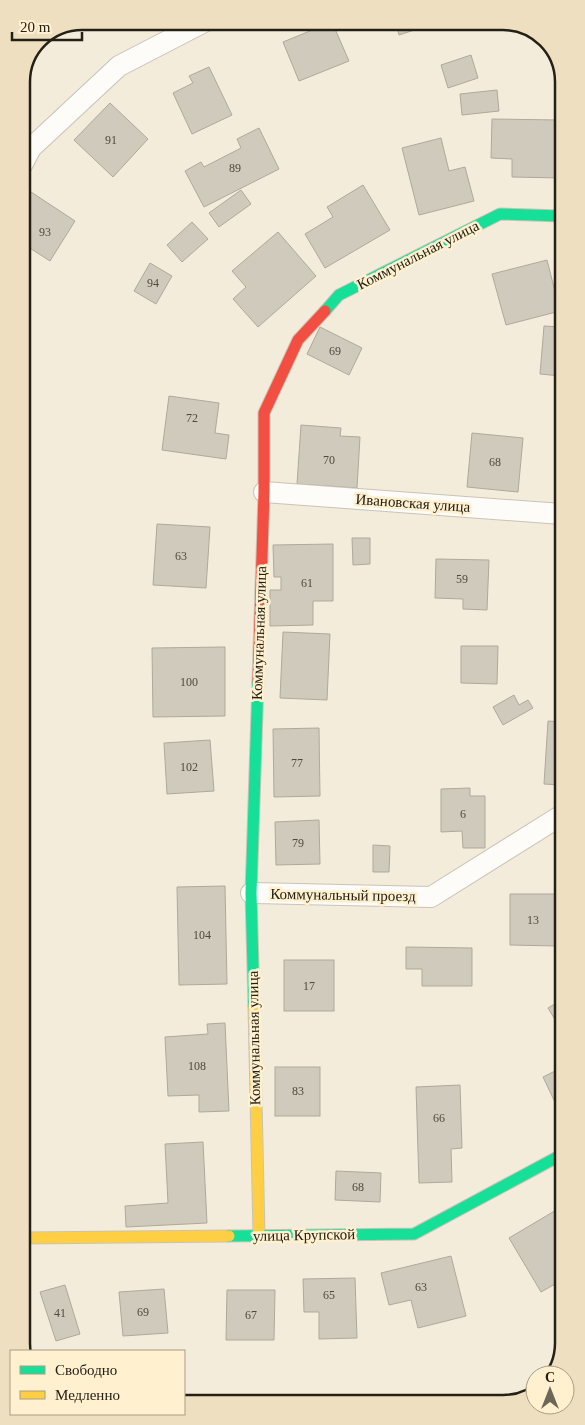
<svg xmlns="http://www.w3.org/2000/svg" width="585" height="1425" font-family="'Times New Roman',serif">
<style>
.building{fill:#d0cabc;stroke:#afa99b}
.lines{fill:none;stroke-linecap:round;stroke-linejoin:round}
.street-casing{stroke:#cac3b6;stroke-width:22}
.fast-casing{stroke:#cac3b6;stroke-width:13}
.slow-casing{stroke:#cac3b6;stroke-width:13}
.jam-casing{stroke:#cac3b6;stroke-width:13}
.street{stroke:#fdfcf9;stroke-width:20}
.fast{stroke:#16e098;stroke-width:11}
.slow{stroke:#ffcf43;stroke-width:11}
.jam{stroke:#f24e42;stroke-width:11}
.labels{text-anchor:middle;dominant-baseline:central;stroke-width:5;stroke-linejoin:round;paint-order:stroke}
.number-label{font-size:12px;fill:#504a3e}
.street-label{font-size:15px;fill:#252014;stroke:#fff0d0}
.rim{fill:none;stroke:#252014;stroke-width:2.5}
</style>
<rect width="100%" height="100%" fill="#f4ecda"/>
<g class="building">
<polygon points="395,21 442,21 399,35"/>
<polygon points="332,22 349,61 299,81 283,42"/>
<polygon points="471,55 478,78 448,88 441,65"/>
<polygon points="209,67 232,115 192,134 173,93 193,83 189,76"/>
<polygon points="497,90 499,111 462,115 460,94"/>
<polygon points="110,103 148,139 113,177 74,140"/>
<polygon points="492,119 560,120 560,178 512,177 512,159 491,158"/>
<polygon points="259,128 279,169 204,207 185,171 201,162 204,167 241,148 237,139"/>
<polygon points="441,138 449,171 465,167 474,201 419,215 402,148"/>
<polygon points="363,185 390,230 325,268 305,234 333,217 327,207"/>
<polygon points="28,190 75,221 50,261 22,243 22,200"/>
<polygon points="241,190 251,204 219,227 209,213"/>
<polygon points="192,222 208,239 182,262 167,245"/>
<polygon points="278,232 316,276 258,327 233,299 246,287 232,271"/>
<polygon points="547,260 560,311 506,325 492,274"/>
<polygon points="150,263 172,276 156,304 134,291"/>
<polygon points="544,326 561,327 561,376 540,374"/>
<polygon points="320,327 362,348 349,375 307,354"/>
<polygon points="169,396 219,403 215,433 229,435 226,459 162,450"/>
<polygon points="301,425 341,428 340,436 360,437 357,488 297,484"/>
<polygon points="472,433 523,438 518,492 467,487"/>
<polygon points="157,524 210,527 206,588 153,585"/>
<polygon points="352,538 370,538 370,564 353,565"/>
<polygon points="333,544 333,601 313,601 313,625 270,626 270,590 281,590 281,577 274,577 273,545"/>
<polygon points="436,559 489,560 487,610 463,609 463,599 435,598"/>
<polygon points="283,632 330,634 327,700 280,698"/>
<polygon points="461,646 498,646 497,684 461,683"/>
<polygon points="225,647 225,716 153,717 152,648"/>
<polygon points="514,695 519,705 528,700 533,708 503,725 493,707"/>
<polygon points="548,721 562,722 562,785 544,784"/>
<polygon points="319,728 320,796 274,797 273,729"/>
<polygon points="210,740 214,791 167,794 164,743"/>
<polygon points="470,788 470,796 485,796 485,848 463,848 462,831 441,832 441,789"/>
<polygon points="319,820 320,864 276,865 275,822"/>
<polygon points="373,845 390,846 389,872 373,872"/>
<polygon points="225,886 227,984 179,985 177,887"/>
<polygon points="510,894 557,894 556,946 510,945"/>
<polygon points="406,947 472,948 472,986 422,986 422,969 406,969"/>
<rect x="284" y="960" width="50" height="51"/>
<polygon points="563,999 563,1033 548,1008"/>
<polygon points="225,1023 229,1111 199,1112 199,1095 168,1096 165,1037 208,1034 207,1024"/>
<rect x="275" y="1067" width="45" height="49"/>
<polygon points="563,1067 563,1119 543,1077"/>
<polygon points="460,1085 462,1148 451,1149 452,1182 419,1183 416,1087"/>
<polygon points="203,1142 207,1223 126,1227 125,1206 168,1203 165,1144"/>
<polygon points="336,1171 381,1173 380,1202 335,1200"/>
<polygon points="563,1206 564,1279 541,1292 509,1238"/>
<polygon points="451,1256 466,1316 418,1328 411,1300 389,1305 381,1273"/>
<polygon points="355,1278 357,1338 319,1339 319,1312 304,1312 303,1279"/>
<polygon points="65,1285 80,1334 56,1341 40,1292"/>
<polygon points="164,1289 168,1333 123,1336 119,1292"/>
<polygon points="227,1290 275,1290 274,1340 226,1340"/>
</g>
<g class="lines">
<g class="street-casing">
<g id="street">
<polyline points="22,165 31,148 119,66 206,21"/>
<polyline points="264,492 562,514"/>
<polyline points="251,893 431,897 562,815"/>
</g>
</g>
<g class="fast-casing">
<g id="fast">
<polyline points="325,311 339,295 500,214 561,216"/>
<polyline points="254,1006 251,893 258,682"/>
<polyline points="229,1236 414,1234 563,1154"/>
</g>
</g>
<g class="slow-casing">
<g id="slow">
<polyline points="254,1006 259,1235"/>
<polyline points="24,1238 229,1236"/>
</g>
</g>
<g class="jam-casing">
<polyline id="jam" points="258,682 264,492 264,413 298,340 325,311"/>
</g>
<use href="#street" class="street"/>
<use href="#fast" class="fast"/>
<use href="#slow" class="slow"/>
<use href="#jam" class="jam"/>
</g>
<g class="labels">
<g class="number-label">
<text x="111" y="140">91</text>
<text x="235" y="168">89</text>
<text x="45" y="232">93</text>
<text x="153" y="283">94</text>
<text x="335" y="351">69</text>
<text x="192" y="418">72</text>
<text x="329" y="460">70</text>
<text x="495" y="462">68</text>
<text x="181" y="556">63</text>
<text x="462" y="579">59</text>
<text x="307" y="583">61</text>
<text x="189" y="682">100</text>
<text x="297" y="763">77</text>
<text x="189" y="767">102</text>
<text x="463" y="814">6</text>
<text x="298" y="843">79</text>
<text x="533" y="920">13</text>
<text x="202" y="935">104</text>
<text x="309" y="986">17</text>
<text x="197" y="1066">108</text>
<text x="298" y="1091">83</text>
<text x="439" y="1118">66</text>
<text x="358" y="1187">68</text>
<text x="421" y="1287">63</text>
<text x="329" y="1295">65</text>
<text x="143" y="1312">69</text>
<text x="60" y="1313">41</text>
<text x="251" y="1315">67</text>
</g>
<g class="street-label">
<text transform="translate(418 255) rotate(-27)">Коммунальная улица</text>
<text transform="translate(413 503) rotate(4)">Ивановская улица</text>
<text transform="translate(259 633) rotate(-88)">Коммунальная улица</text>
<text transform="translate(343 895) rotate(1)">Коммунальный проезд</text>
<text transform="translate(254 1038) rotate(-91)">Коммунальная улица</text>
<text transform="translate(304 1235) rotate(-1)">улица Крупской</text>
</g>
</g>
<path d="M0 0H585V1425H0ZM82 30H503A52 52 0 0 1 555 82V1343A52 52 0 0 1 503 1395H82A52 52 0 0 1 30 1343V82A52 52 0 0 1 82 30Z" fill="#eedfc1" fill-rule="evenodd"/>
<path class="rim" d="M82 30H503A52 52 0 0 1 555 82V1343A52 52 0 0 1 503 1395H82A52 52 0 0 1 30 1343V82A52 52 0 0 1 82 30Z"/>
<rect x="10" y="1350" width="175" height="65" fill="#fff0d0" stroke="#a89d85"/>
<rect x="20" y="1366" width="25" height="8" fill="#16e098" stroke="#a89d85"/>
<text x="55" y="1375" font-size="15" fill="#252014">Свободно</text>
<rect x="20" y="1391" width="25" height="8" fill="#ffcf43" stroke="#a89d85"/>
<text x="55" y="1400" font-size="15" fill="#252014">Медленно</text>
<g transform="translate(550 1390)"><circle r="24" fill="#fff0d0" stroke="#a89d85"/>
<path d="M0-4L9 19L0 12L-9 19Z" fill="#6d6759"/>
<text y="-8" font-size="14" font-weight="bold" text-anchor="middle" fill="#252014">С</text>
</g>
<path d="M12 32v8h70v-8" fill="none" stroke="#252014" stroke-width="2.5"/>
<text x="20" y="32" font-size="15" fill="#252014" stroke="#fff0d0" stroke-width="4" paint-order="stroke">20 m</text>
</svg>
